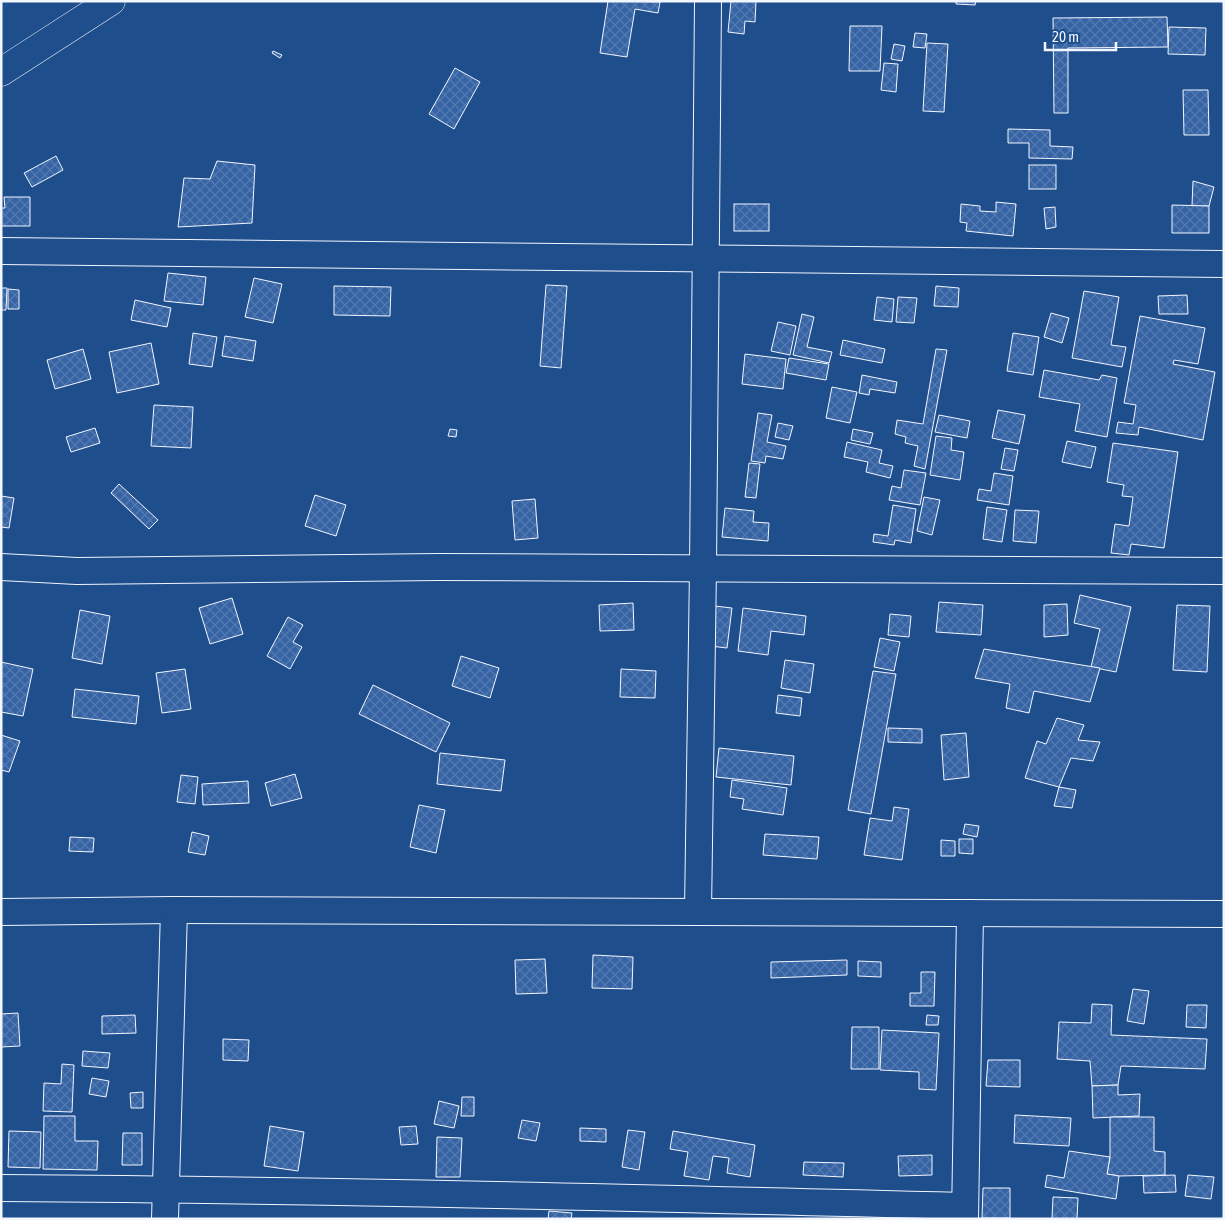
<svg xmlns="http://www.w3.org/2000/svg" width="1225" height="1220" font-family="'Asap Condensed',sans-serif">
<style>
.building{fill:url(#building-cross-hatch);stroke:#f2f6ff}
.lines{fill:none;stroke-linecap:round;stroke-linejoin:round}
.minor-casing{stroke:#f2f6ff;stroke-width:28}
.highway-casing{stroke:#f2f6ff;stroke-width:29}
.minor{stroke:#1f4e8c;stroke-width:26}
.highway{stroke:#1f4e8c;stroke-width:28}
</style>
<defs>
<pattern id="building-cross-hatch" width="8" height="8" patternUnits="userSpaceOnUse" patternTransform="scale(1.25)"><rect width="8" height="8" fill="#3563a3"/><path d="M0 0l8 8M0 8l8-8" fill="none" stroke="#537ab1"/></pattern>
</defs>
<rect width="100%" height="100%" fill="#1f4e8c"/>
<g class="building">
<polygon points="608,1 660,2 658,13 635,9 627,57 600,53"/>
<polygon points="731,1 756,1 755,22 745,21 744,34 728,32"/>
<polygon points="956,1 976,1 975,5 956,4"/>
<polygon points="1167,17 1168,47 1068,48 1068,113 1054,113 1053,18"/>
<polygon points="850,26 882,26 880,71 849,71"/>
<polygon points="1169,27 1206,28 1205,55 1168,54"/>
<polygon points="915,33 927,34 925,48 913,47"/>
<polygon points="927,43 948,44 944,112 923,111"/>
<polygon points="894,44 905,46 902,61 891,59"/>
<polygon points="273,51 282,55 280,58 272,53"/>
<polygon points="884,63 898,64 896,92 881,90"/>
<polygon points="455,68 480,82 454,129 429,114"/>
<polygon points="1183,90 1208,90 1209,135 1184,135"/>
<polygon points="1008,129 1050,130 1050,146 1073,147 1072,159 1029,158 1029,143 1008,143"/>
<polygon points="56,156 63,170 32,187 24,173"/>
<polygon points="217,161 255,165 252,223 178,227 184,178 210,179"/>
<rect x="1029" y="165" width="27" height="24"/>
<polygon points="1193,181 1214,187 1209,206 1192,206"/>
<polygon points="4,197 30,197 30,226 1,226 1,208 5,208"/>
<polygon points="996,202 1016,204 1013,236 966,231 967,223 960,222 961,204 980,206 980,211 996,212"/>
<rect x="734" y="204" width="35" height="27"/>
<polygon points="1172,205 1209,206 1209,233 1172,233"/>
<polygon points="1055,207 1056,227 1046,229 1044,208"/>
<polygon points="168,273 206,277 203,305 164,301"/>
<polygon points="254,278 282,284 273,323 245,317"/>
<polygon points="546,285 567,286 561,368 540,366"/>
<polygon points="334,286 391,287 390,316 334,315"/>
<polygon points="936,286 959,288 958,307 934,306"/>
<polygon points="1,288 7,288 6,310 1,310"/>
<polygon points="8,289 19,290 19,309 8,309"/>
<polygon points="1084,291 1119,297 1111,345 1126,347 1122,367 1072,358"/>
<polygon points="1187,295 1188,314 1159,314 1158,296"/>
<polygon points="877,297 894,299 892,322 874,320"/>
<polygon points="898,297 917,298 914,323 896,322"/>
<polygon points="135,300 171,308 167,327 131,320"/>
<polygon points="1051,313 1069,318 1062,343 1044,337"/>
<polygon points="802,314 814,317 807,347 832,352 829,363 793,355"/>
<polygon points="1140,316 1205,328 1198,364 1174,360 1173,364 1215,372 1203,440 1139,427 1138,435 1116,433 1118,422 1133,424 1136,405 1124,403"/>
<polygon points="778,322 796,326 790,355 771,351"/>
<polygon points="193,333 217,337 212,367 189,364"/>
<polygon points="1013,333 1039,337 1033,375 1007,371"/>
<polygon points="225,336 256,341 253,361 222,356"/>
<polygon points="843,340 885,349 882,363 840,355"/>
<polygon points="151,343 159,384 117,393 109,352"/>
<polygon points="83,349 91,379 55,389 47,360"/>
<polygon points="936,349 947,350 925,469 914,466 918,446 905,443 906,437 895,434 897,420 923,424"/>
<polygon points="745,354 786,359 783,389 742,384"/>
<polygon points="789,358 829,364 826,380 786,373"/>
<polygon points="1044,370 1099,380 1102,375 1117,378 1107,437 1075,431 1080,404 1039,397"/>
<polygon points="862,375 897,382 895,393 870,389 869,395 859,393"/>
<polygon points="832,387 857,392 850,423 826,418"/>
<polygon points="154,405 193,407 191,448 151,446"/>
<polygon points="998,410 1025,415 1019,444 992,438"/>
<polygon points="758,413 772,415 767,442 786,446 783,459 766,456 765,463 751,461"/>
<polygon points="939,415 970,421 967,438 935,432"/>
<polygon points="778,423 793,426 789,440 775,437"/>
<polygon points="95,428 100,443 71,452 66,437"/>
<polygon points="450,429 457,430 456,437 448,436"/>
<polygon points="853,429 873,433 870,444 851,440"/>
<polygon points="936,436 952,438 951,450 964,452 960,480 930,475"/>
<polygon points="1067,441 1096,447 1091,468 1062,462"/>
<polygon points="847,442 882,450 879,463 893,466 890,478 866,472 868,462 844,457"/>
<polygon points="1113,443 1178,452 1164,548 1131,544 1129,555 1111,553 1115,524 1129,526 1133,497 1122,496 1124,485 1107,482"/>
<polygon points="1005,448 1018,450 1014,471 1001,469"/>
<polygon points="749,463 760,464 756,498 745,497"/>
<polygon points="904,470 926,473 920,505 889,500 892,486 901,488"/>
<polygon points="994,473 1013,476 1009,505 977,500 979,489 991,491"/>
<polygon points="119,484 158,520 149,529 111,493"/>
<polygon points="315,495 346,505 336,536 305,526"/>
<polygon points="1,496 14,498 9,528 1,527"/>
<polygon points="924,497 940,500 932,535 917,531"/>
<polygon points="535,499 538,538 515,540 512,501"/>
<polygon points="893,505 916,509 911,543 895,540 894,545 873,542 874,534 888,536"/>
<polygon points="987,507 1007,510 1002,542 983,539"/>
<polygon points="725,508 754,511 753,522 769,523 768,541 722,537"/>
<polygon points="1015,510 1039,511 1036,543 1013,541"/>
<polygon points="1080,595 1131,607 1116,672 1091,667 1100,629 1074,623"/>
<polygon points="232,598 243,634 210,644 199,608"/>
<polygon points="939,602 983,605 981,635 936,632"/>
<polygon points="633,603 634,630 600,631 599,605"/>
<polygon points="1067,604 1068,635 1044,637 1044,605"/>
<polygon points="1177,605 1210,606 1207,672 1173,670"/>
<polygon points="715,606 732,608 727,648 710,646"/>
<polygon points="743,608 806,616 804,635 771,631 768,655 738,651"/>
<polygon points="80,610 110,616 102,664 72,658"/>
<polygon points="890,614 911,616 909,637 888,635"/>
<polygon points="288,617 303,625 293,642 302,647 290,669 267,656"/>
<polygon points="880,638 900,642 894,671 874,667"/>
<polygon points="984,649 1100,668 1090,702 1034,691 1029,713 1006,708 1010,684 975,678"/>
<polygon points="461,656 499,668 490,698 452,686"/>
<polygon points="785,660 814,664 810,693 781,688"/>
<polygon points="1,662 33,669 23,716 1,712"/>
<polygon points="185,669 191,709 162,713 156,673"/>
<polygon points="621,669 656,671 655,698 620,697"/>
<polygon points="873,671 896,674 871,814 848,810"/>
<polygon points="373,685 450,723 436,752 359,714"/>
<polygon points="75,689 139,696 136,724 72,717"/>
<polygon points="778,695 802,698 800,716 776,713"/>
<polygon points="1057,718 1084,725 1078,740 1100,742 1093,761 1071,758 1059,787 1025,778 1037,741 1046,744"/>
<polygon points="888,728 922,729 922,743 888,742"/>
<polygon points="966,733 969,777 944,780 941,735"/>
<polygon points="1,735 20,741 9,772 1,770"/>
<polygon points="719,748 794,756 791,785 716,777"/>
<polygon points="440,753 505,760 501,791 437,784"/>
<polygon points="295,774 302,798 271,806 265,783"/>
<polygon points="181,775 198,777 195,804 177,802"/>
<polygon points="732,780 787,788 783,815 742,809 744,799 730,797"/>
<polygon points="248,781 249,803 203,805 202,784"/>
<polygon points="1059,787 1076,790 1072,808 1054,806"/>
<polygon points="419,805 445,810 436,853 410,847"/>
<polygon points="894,807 909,809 902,860 864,855 870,818 892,821"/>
<polygon points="965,824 979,826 977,837 963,834"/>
<polygon points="192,832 209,836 205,855 188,852"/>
<polygon points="765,834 819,837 817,859 763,855"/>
<polygon points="70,837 94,838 93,852 69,851"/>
<polygon points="959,839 973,839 973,854 959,853"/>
<polygon points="941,840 955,841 955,856 941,856"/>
<polygon points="593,955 633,957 632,989 592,988"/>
<polygon points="545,959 547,993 516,994 515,960"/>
<polygon points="847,960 847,975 771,978 771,962"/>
<polygon points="858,961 881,962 881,977 858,976"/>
<polygon points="921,972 935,972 934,1006 910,1006 910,993 921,993"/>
<polygon points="1133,989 1149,991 1144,1024 1127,1021"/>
<polygon points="1092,1004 1112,1005 1111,1035 1207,1039 1205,1069 1121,1066 1118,1085 1092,1086 1090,1061 1057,1059 1059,1022 1091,1023"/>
<polygon points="1187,1005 1207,1005 1206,1028 1186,1027"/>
<polygon points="18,1013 20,1046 1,1047 1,1014"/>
<polygon points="135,1015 136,1033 102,1034 102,1016"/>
<polygon points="927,1015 939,1016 938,1025 926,1025"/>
<polygon points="852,1027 879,1027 879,1069 851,1069"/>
<polygon points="882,1030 939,1033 936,1090 919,1089 919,1072 880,1070"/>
<polygon points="223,1039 249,1040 248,1061 223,1060"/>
<polygon points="83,1051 110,1053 108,1068 82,1066"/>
<polygon points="988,1060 1020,1060 1020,1087 986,1086"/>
<polygon points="62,1064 74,1065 72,1112 43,1111 44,1083 61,1084"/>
<polygon points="92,1078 109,1081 106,1097 89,1094"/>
<polygon points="1118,1085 1118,1095 1140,1094 1139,1116 1093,1118 1092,1086"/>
<polygon points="143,1092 143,1108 131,1108 130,1093"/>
<polygon points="462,1097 474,1097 474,1116 461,1116"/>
<polygon points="439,1101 459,1106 454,1128 434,1124"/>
<polygon points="1015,1115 1071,1118 1069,1146 1014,1143"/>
<polygon points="44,1116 75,1116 75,1141 98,1141 97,1170 43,1169"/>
<polygon points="1110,1117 1154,1117 1154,1151 1165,1152 1165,1175 1119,1176 1107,1174 1110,1157"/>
<polygon points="522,1120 540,1123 536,1141 518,1138"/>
<polygon points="270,1126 304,1132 298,1171 264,1166"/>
<polygon points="416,1126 418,1144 401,1145 399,1127"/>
<polygon points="580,1128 606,1129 606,1142 580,1141"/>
<polygon points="628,1130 645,1132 639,1170 622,1167"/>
<polygon points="9,1131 41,1132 40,1168 8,1167"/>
<polygon points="673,1131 755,1145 750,1177 727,1173 729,1158 713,1156 709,1180 684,1176 688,1152 670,1149"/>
<polygon points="123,1133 142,1133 142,1165 122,1165"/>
<polygon points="437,1137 462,1138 460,1177 436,1177"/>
<polygon points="1069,1151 1110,1157 1107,1174 1119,1176 1116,1199 1045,1187 1047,1175 1064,1178"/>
<polygon points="932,1155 932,1175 899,1176 898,1156"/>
<polygon points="804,1162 844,1163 843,1177 803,1175"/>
<polygon points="1175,1175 1176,1192 1144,1193 1143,1176"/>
<polygon points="1188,1175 1214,1177 1211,1199 1185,1196"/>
<polygon points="983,1188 1010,1188 1010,1218 982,1218"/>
<polygon points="1053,1197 1078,1198 1077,1219 1052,1219"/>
<polygon points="549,1211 572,1213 571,1219 548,1219"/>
</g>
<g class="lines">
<g class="minor-casing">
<g id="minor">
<polyline points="1,251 1224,264"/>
<polyline points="1,567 77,571 439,567 1224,571"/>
<polyline points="1,912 174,910 1224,914"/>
<polyline points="698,912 703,568 708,1"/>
<path d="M 1,1188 C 322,1190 644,1198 965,1206"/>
<polyline points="165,1219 174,910"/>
<polyline points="965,1219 970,913"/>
</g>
</g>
<g class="highway-casing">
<polyline id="highway" points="1,72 111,1"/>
</g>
<use href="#minor" class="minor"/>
<use href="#highway" class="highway"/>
</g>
<rect width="1225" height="1220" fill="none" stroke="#f2f6ff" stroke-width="5"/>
<path d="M1045 42v8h71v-8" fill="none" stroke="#f2f6ff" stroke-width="2.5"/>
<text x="1052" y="42" font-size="15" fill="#f2f6ff" stroke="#1f4e8c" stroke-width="4" paint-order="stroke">20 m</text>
</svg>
